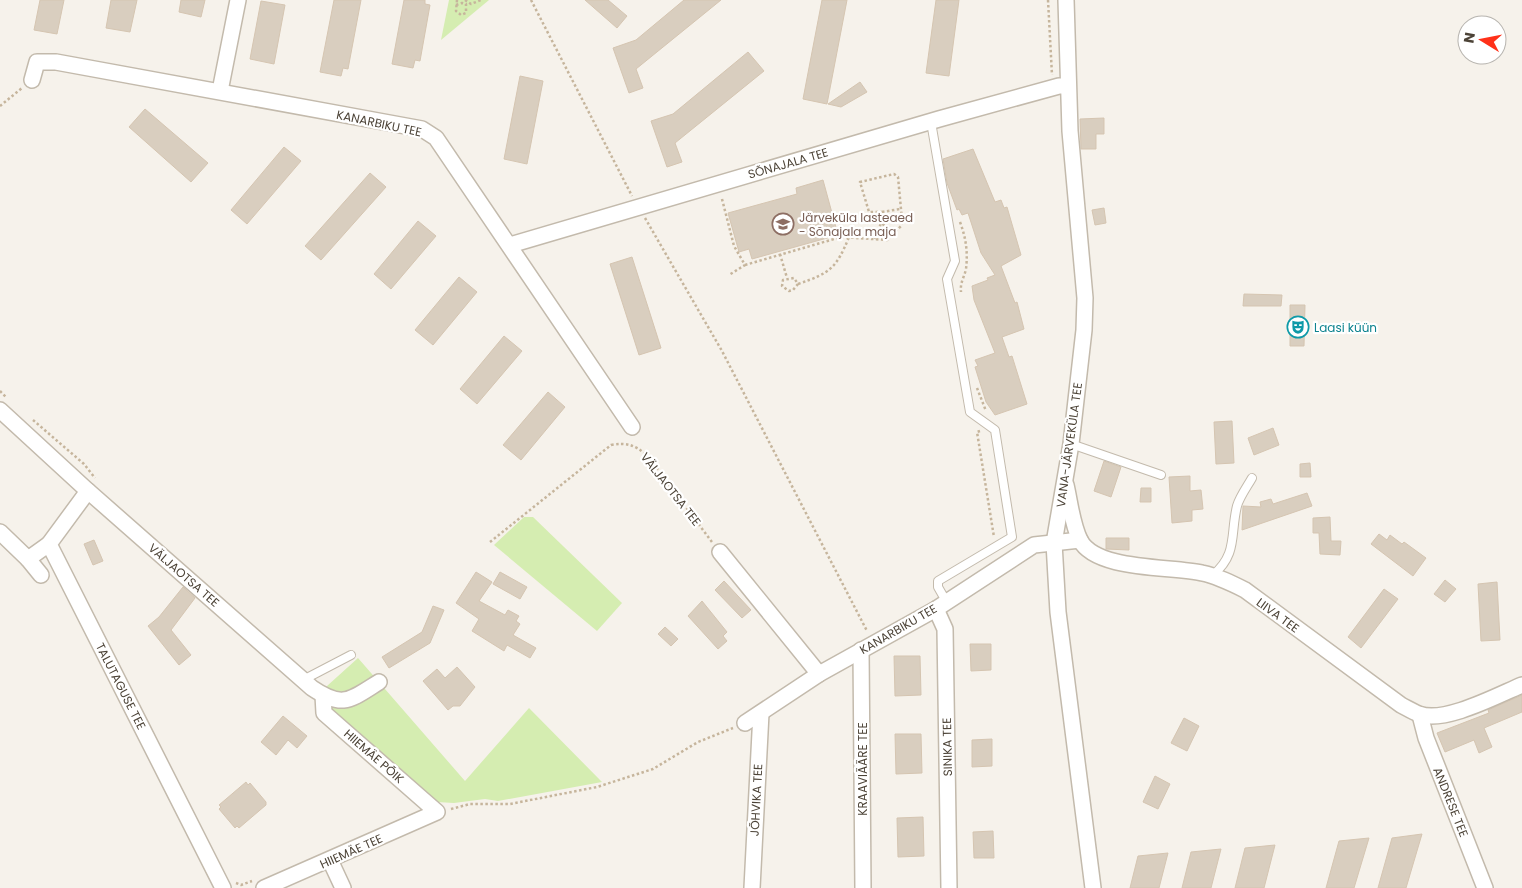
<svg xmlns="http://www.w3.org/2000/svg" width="1522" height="888" font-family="Poppins,sans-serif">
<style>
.green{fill:#d5edb1}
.building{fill:#d9cebf;stroke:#d5c5b1}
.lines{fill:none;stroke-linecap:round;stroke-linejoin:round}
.service-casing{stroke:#c3baac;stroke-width:10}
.minor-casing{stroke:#c3baac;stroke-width:18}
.path{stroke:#c6b59c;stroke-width:2.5;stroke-dasharray:2.5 2.5;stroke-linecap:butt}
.service{stroke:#fff;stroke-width:8}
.minor{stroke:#fff;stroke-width:15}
.labels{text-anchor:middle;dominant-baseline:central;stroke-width:4.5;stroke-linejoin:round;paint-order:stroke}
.street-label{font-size:12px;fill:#4c4337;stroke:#fff}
.education-label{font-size:12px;fill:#785e54;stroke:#fff;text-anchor:start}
.culture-label{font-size:12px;fill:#0d838f;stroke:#fff;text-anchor:start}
</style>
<rect width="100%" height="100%" fill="#f6f2eb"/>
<g class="green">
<polygon points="449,0 489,0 441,40"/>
<polygon points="524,517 533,517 622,603 597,631 494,545"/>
<polygon points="358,658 465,781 529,708 602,782 498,801 485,799 454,803 437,802 330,708 327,686"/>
</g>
<g class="building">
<polygon points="40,0 64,0 57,34 34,30"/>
<polygon points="111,0 137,0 130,32 106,28"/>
<polygon points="181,0 205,0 201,17 179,12"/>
<polygon points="334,0 361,0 348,69 343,68 341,76 320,72"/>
<polygon points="404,0 425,0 425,4 430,5 420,61 415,60 413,68 392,64"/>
<polygon points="585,0 608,0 627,16 617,28"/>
<polygon points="684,0 721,0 636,69 643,88 629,93 613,48 636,40"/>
<polygon points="822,0 847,0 827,104 803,99"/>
<polygon points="936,0 959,0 949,76 926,73"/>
<polygon points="261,1 285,5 274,64 250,59"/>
<polygon points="748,52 764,71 675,143 682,162 667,167 651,121 673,114"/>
<polygon points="520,76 543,81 527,164 504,159"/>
<polygon points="860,82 867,92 841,107 828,104"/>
<polygon points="145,109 208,163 191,182 129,127"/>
<polygon points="1104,118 1104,134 1096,134 1096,149 1081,149 1080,119"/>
<polygon points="284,147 301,161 247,224 231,210"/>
<polygon points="973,149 995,202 1001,200 1004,208 1007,207 1021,255 1001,266 1015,303 1017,302 1024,329 1002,337 1009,357 1012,356 1027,404 995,415 986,402 975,367 978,366 975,360 995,353 974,300 972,286 988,280 987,278 995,275 981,253 968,213 962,215 959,209 957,210 947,183 943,159"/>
<polygon points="370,173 386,187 321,260 305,246"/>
<polygon points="823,180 838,235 752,259 749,249 739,252 728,213 797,194 796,188"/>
<polygon points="1104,208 1106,223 1095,225 1092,210"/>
<polygon points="418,221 436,236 391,289 374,274"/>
<polygon points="632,257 661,348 639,355 610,264"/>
<polygon points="459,277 477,292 433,345 415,330"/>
<polygon points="1244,294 1282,295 1281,306 1243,306"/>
<polygon points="1290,305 1305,305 1304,346 1290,346"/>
<polygon points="504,336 522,351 477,404 460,389"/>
<polygon points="548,392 565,407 521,460 503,445"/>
<polygon points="1232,421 1234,463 1216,464 1214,422"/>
<polygon points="1273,428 1279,445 1254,455 1248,438"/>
<polygon points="1104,461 1121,467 1111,497 1094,491"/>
<polygon points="1310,463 1311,477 1300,477 1300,464"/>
<polygon points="1190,476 1190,491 1201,490 1203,509 1192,510 1192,521 1172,523 1169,477"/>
<polygon points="1141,488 1151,488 1151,502 1140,502"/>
<polygon points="1307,493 1312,506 1242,530 1243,506 1261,507 1260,502 1271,499 1273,504"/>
<polygon points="1330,517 1331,541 1341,541 1340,555 1320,554 1319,533 1313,533 1313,518"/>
<polygon points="1379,534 1387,540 1390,535 1402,544 1404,542 1426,558 1413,576 1371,544"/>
<polygon points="1106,538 1129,538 1129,550 1106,549"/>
<polygon points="94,540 103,561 93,565 84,544"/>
<polygon points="476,572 492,582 479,601 505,615 508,610 519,616 516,621 520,624 513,635 536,648 530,658 507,645 504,651 472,631 479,619 456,603"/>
<polygon points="500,572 527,587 520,599 493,584"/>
<polygon points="1445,580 1456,589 1445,602 1434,594"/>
<polygon points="724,581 751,610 742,618 715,590"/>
<polygon points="1497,582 1500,640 1481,641 1478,584"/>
<polygon points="183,587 195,598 171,630 191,655 179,665 148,626 159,617"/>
<polygon points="1384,589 1398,599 1361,648 1348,637"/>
<polygon points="702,601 727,632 723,636 727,641 718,649 688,616"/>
<polygon points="433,606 444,610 430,643 389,668 382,657 422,632"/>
<polygon points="665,627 678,639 671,646 658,634"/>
<polygon points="970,644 991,644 991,670 971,671"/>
<polygon points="894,656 920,656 921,695 895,696"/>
<polygon points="457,667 475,687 460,706 453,706 448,710 423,681 437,669 445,678"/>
<polygon points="1522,695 1522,712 1484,728 1492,747 1479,753 1474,740 1445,752 1437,733 1489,713 1488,710"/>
<polygon points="283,716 307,736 297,748 288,740 276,755 261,742"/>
<polygon points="1184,718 1199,726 1187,751 1171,743"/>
<polygon points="895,734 921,734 922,773 896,774"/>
<polygon points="992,739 992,766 972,767 972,740"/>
<polygon points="1155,776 1170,784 1158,809 1143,802"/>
<polygon points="246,782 248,785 250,783 266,802 266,805 239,828 237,826 235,828 219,809 221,807 219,805"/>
<polygon points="923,817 924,856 898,857 897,818"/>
<polygon points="993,831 994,858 974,858 973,832"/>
<polygon points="1422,834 1406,888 1378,888 1392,838"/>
<polygon points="1369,838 1354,888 1326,888 1339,841"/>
<polygon points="1275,845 1264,888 1235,888 1245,848"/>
<polygon points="1221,849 1211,888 1182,888 1191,852"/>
<polygon points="1168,853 1159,888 1130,888 1138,856"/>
</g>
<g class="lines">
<g class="service-casing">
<g id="service">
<polyline points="931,122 955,261 947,279 970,412 995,430 1012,537 938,581 938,587 946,601"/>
<polyline points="1071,444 1161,475"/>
<path d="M 1213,575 C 1238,554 1230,534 1237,506 C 1240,496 1247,487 1252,478"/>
<polyline points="303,680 351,655"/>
</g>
</g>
<g class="minor-casing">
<g id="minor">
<polyline points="1066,0 1070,131 1085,298 1084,330 1071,444 1054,543 1058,612 1093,888"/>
<polyline points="32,80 37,62 56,62 422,129 436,138 632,427"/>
<polyline points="220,91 238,0"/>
<polyline points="510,245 939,119 1059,86 1068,86"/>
<path d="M 0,410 L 88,491 L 312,688 C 343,709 350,700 379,682"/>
<path d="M 1066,485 C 1070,502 1072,524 1080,540 C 1096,571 1172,566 1202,573 C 1217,576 1231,583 1245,590 L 1401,705 C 1407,708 1413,712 1419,714 C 1444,724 1498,695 1522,685"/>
<polyline points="88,491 49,544 223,888"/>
<polyline points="0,532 28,559"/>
<polyline points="720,552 819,674"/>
<polyline points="41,575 28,559 49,544"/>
<polyline points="936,609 945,629 949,888"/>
<polyline points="861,650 863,888"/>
<polyline points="1420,715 1426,738 1485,888"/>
<polyline points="745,723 819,674 936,609 1034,545 1080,540"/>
<polyline points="330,860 343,888"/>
<polyline points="264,888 437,812 324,713 323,695"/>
<polyline points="752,888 761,713"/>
</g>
</g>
<g class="path">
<polyline points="465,0 471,4 481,0"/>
<polyline points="531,0 632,196"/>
<polyline points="1048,0 1052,75"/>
<polyline points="456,5 462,3 466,4 466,13 461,15 456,11 457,0"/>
<polyline points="0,106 22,88"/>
<polyline points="722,199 734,246 745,265 729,275"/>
<polyline points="882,212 900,209"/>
<polyline points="645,218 722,351 867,631"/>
<path d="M 960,222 C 966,238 968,252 966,269 C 964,278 960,282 961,292"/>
<polyline points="881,223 882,212 869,212 860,182 894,174 898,177 902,220 901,226 895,232"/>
<polyline points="780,254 787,278"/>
<polyline points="745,265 841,237 887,240 895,232 881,223 875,239"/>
<path d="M 798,284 L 793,290 L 789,291 L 782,286 L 783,280 L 794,278 L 798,284 C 830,273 836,269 849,237"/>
<polyline points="977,388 986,411"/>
<polyline points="0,391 6,397"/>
<polyline points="33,420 84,464 95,478"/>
<polyline points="980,431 977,432 994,537"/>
<path d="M 490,542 L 611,445 C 627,442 634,445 647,455 L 712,542"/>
<polyline points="451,809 470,804 510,804 597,787 653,769 698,742 733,728"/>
<polyline points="236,883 241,885 252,881"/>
</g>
<use href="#service" class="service"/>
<use href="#minor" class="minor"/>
</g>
<defs>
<g id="school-ring" transform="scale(1.125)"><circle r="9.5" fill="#fff" stroke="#8d6e63" stroke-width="1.5"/><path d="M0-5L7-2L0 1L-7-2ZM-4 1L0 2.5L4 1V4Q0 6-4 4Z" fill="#8d6e63"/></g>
<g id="theatre-ring" transform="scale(1.125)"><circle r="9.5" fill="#fff" stroke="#0f9aa8" stroke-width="1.5"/><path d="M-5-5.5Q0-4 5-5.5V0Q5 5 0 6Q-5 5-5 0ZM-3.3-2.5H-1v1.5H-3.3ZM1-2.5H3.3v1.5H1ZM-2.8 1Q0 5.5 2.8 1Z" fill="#0f9aa8"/></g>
</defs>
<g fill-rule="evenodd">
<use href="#school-ring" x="783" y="224"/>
<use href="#theatre-ring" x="1298" y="327"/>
</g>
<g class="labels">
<g class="street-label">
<text transform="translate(379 123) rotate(12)">KANARBIKU TEE</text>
<text transform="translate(788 163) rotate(-16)">SÕNAJALA TEE</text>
<text transform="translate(1069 445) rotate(-82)">VANA-JÄRVEKÜLA TEE</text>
<text transform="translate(671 489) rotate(52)">VÄLJAOTSA TEE</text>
<text transform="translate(184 575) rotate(41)">VÄLJAOTSA TEE</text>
<text transform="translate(1278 615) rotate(36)">LIIVA TEE</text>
<text transform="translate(898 629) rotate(-30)">KANARBIKU TEE</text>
<text transform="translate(121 686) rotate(63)">TALUTAGUSE TEE</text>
<text transform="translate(947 747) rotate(-91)">SINIKA TEE</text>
<text transform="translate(374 756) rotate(41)">HIIEMÄE PÕIK</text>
<text transform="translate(862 769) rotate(-90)">KRAAVIÄÄRE TEE</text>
<text transform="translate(756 800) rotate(-87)">JÕHVIKA TEE</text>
<text transform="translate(1451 802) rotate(68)">ANDRESE TEE</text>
<text transform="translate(351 851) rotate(-24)">HIIEMÄE TEE</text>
</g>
<g class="education-label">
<text x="799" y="217">Järveküla lasteaed<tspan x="799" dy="14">- Sõnajala maja</tspan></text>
</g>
<g class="culture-label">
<text x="1314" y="327">Laasi küün</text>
</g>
</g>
<g transform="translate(1482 40) rotate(280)"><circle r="24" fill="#ffffff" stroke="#b7b4af"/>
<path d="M0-4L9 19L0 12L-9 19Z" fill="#ff3119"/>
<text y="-8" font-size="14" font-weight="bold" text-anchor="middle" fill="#4c4337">N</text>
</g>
</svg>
